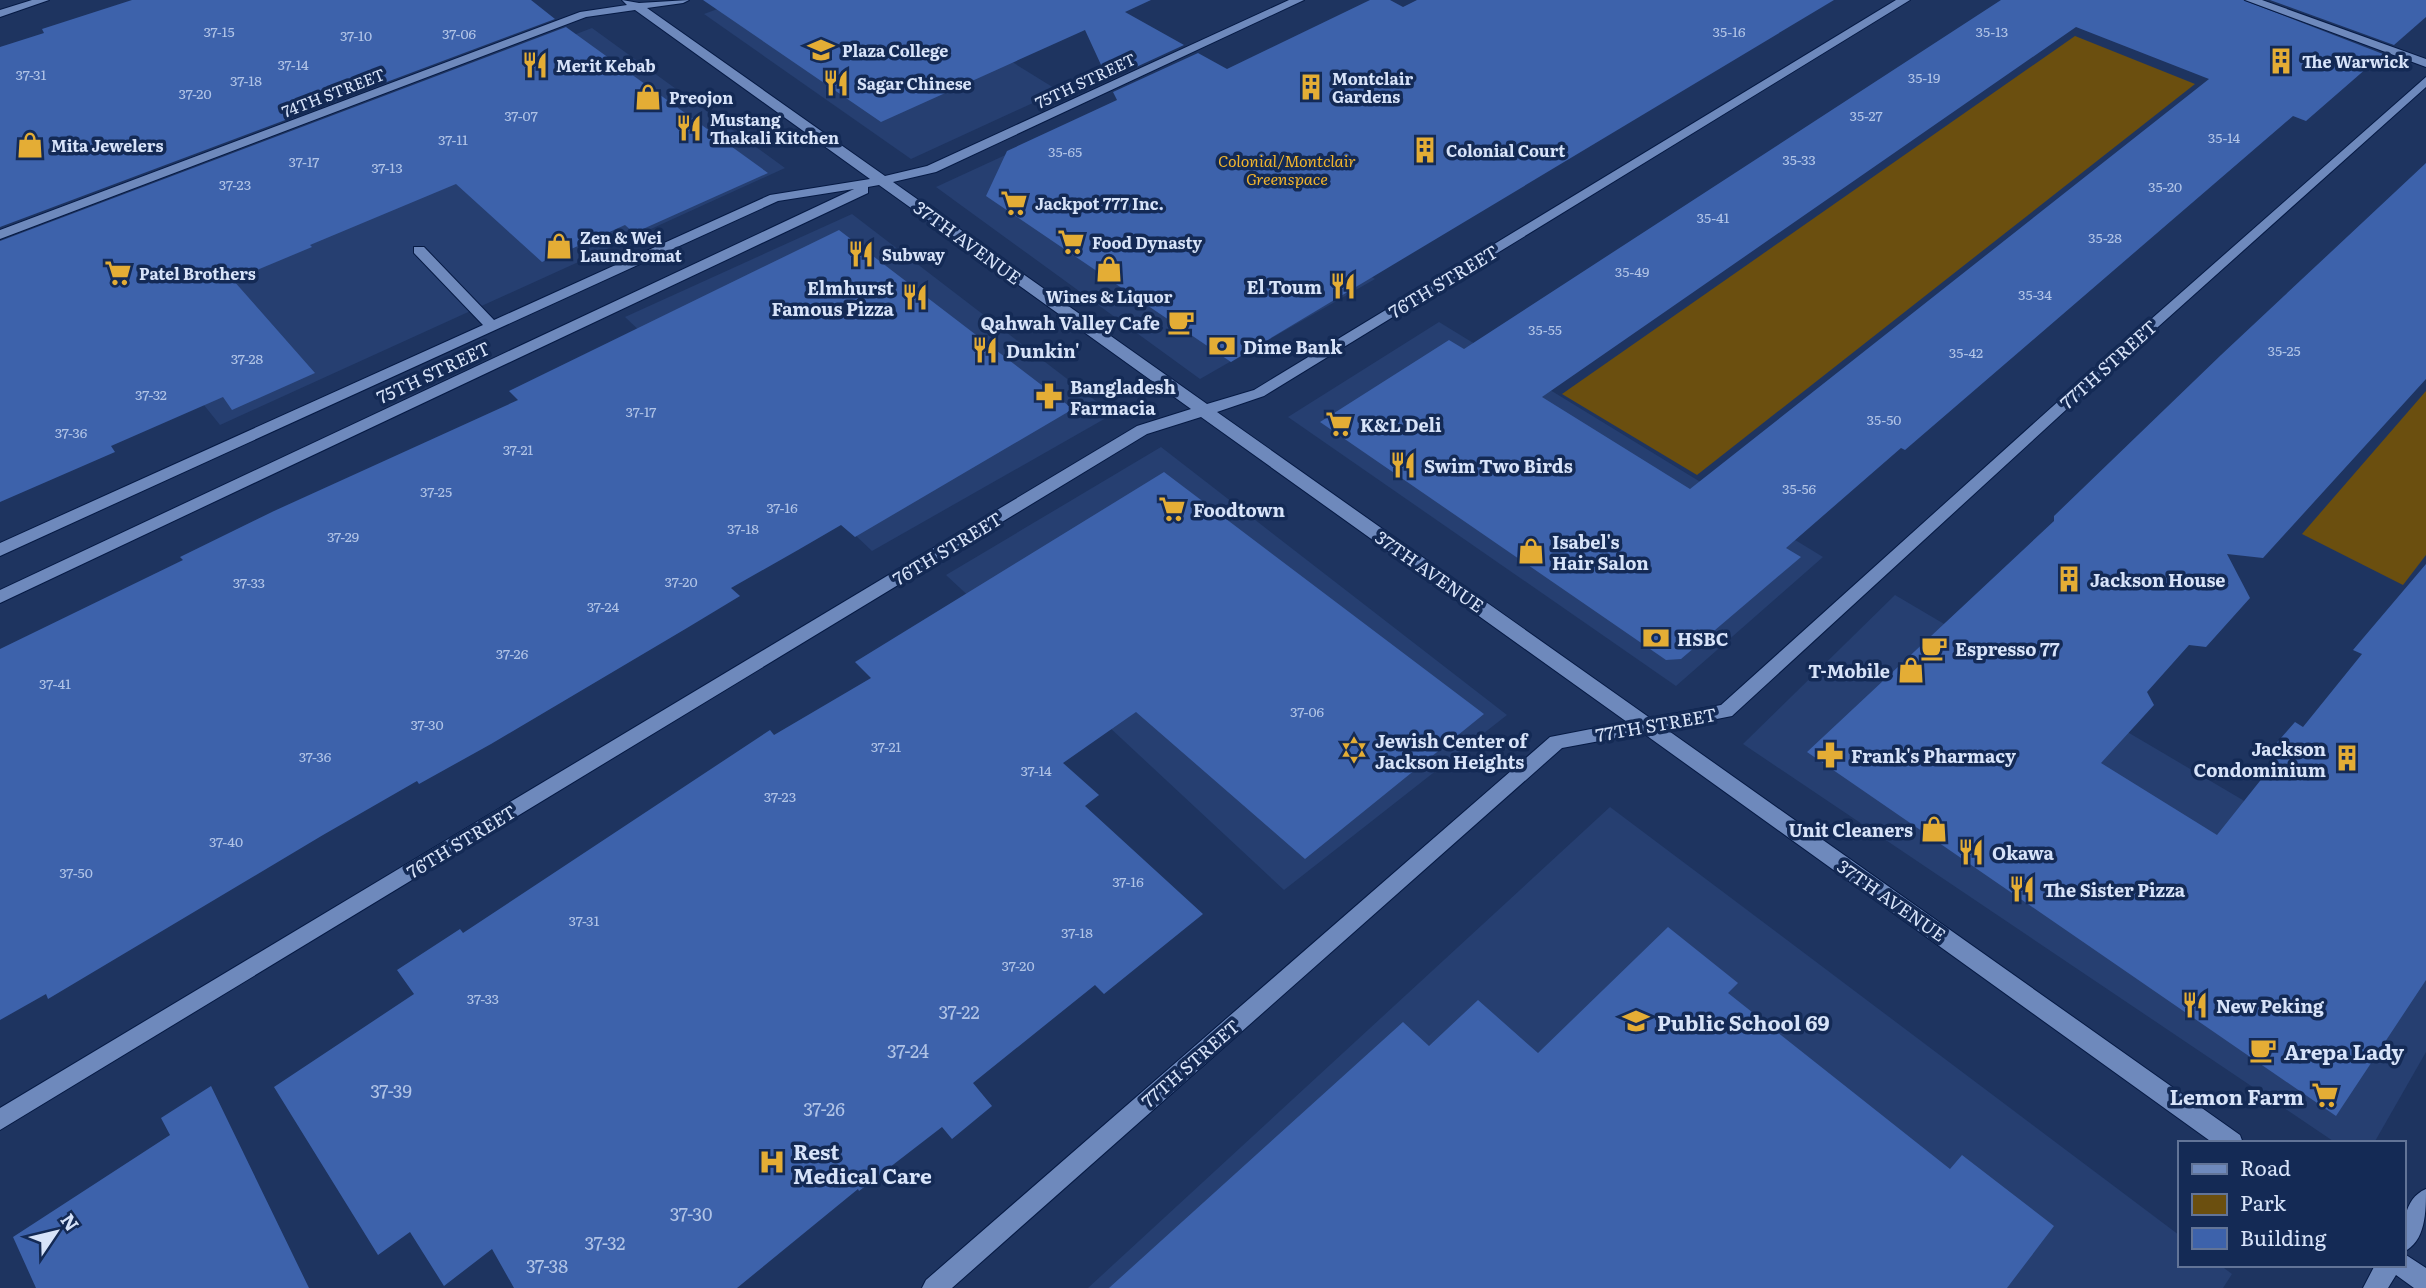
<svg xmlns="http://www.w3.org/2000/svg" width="2426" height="1288" font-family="Literata,serif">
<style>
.built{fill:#263f71}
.green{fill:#6b4f0f}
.building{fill:#3d62ab;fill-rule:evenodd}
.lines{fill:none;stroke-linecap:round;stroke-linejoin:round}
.minor-casing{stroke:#061a44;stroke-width:2}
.minor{fill:#6e89bc;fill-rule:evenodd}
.labels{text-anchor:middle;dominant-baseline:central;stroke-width:7;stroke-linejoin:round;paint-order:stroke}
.number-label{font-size:14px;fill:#b0c3e6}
.far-poi-label{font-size:16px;font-weight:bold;fill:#d7e3f9;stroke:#142a55;text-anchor:start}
.far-street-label{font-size:16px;fill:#d7e3f9;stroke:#142a55}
.far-park-label{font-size:16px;font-style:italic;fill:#efb42e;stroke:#142a55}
.street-label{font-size:18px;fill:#d7e3f9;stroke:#142a55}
.poi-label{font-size:18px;font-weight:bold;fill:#d7e3f9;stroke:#142a55;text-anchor:start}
.near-number-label{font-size:18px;fill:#b0c3e6}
.near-poi-label{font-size:21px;font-weight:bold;fill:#d7e3f9;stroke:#142a55;text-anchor:start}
</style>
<rect width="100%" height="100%" fill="#1e3460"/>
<g class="built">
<polygon points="742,0 912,0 1059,91 911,159 704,14"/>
<polygon points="592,28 785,168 220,425 159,349 0,254"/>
<polygon points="1105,109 1375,279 1200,379 936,187"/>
<polygon points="852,214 1113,414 872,551 625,317"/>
<polygon points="1439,322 1823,557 1676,686 1288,417"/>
<polygon points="1161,447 1507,715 1284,890 946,575"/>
<polygon points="1895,595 2426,908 2426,1052 2374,1143 2336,1143 1743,744"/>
<polygon points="1610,807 2179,1235 2179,1265 2220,1265 2232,1274 2223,1288 1088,1288"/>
</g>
<g class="green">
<polygon points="2075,36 2195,84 1697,475 1562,394"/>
<polygon points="2426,391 2426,555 2403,585 2302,534"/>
</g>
<g class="building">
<polygon points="132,0 531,0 555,19 0,227 0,47 44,33 42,29"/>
<polygon points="703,0 1151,0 1125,12 1184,45 1108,80 1085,30 881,122"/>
<polygon points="1370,0 1390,0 1403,7 1417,0 1834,0 1231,362 986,196 1007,151 1117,100 1113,92 1198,53 1227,69"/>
<path d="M 2001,0 L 2243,0 L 2383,54 L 2306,121 L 2293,116 L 1905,450 L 1901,448 L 1786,548 L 1801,557 L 1681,659 L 1666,660 L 1320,422 L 1449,340 L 1464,349 ZM 2076,27 L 2209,79 L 1690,489 L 1542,397 Z"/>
<polygon points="2270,0 2426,0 2426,17 2394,45"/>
<polygon points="566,27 768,173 634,233 625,225 542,262 456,184 310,245 312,247 233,280 315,373 232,410 223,397 111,446 115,452 0,502 0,241"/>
<polygon points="2426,163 2426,379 2263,558 2227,554 2250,598 2206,647 2189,645 2147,692 2154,705 2101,763 2217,835 2275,762 2265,756 2295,722 2303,727 2362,654 2353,650 2426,564 2426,980 2336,1116 1807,752 2054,521 2054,516 2221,355"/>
<polygon points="839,230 1073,409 855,537 841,525 798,550 731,588 740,596 687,628 491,744 419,784 417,781 323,835 48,999 46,994 0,1020 0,649 183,560 180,557 274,511 518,400 509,391"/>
<polygon points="1164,472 1484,714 1305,859 1136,712 1063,763 1099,795 1085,806 1203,914 1104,994 1095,985 973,1083 992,1106 952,1139 942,1127 859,1191 858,1189 737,1288 514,1288 492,1249 444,1286 410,1232 378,1255 274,1087 414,994 397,970 460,929 463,933 770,730 774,735 871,678 855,662"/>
<polygon points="1668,927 1738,983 1728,993 1950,1169 1962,1155 2054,1226 2007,1288 1109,1288 1403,1022 1429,1046 1478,1000 1538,1053"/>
<polygon points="211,1086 309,1288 36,1288 13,1237 170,1135 161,1118"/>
</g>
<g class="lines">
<g class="minor-casing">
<g id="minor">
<polygon points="32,0 49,0 0,17 0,10"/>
<polygon points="622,0 639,3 689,0 683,3 647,8 885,176 927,166 1289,0 1304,0 936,172 893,182 1207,404 1254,390 1896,0 1910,0 1264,396 1217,412 1650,718 1721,705 2082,380 2426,77 2426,87 2092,386 1732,716 1666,729 2240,1135 2243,1143 2213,1143 1643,733 1562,748 952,1288 922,1288 926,1280 1550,737 1627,722 1201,417 1147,434 0,1130 0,1108 1137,426 1191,409 879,185 868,187 868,193 0,603 0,590 854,189 778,201 0,556 0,543 483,325 414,253 414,247 424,247 494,320 770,195 870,179 635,10 586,17 0,239 0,230 580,12 627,5"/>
<polygon points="2245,0 2262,0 2426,59 2426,67"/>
<path d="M 2426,1189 C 2426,1211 2426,1242 2403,1252 C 2403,1229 2402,1199 2426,1189 Z"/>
<polygon points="2403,1253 2426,1268 2426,1288 2414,1288 2396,1275 2388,1288 2363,1288 2375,1265 2403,1265"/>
</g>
</g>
<use href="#minor" class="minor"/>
</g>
<defs>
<g id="school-bare" transform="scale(2.1)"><path d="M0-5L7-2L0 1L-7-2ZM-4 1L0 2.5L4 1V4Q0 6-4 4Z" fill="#e4ad35" stroke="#142a55" stroke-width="2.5" paint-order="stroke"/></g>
<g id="building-bare" transform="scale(2.1)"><path d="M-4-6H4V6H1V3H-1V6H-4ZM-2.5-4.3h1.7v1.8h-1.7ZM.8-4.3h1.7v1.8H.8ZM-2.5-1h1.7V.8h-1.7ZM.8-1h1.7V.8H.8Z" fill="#e4ad35" stroke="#142a55" stroke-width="2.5" paint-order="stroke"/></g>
<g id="restaurant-bare" transform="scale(2.1)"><path d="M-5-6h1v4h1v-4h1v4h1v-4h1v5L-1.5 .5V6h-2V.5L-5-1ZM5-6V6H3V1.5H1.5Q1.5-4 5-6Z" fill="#e4ad35" stroke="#142a55" stroke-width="2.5" paint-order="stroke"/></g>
<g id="shop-bare" transform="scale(2.1)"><path d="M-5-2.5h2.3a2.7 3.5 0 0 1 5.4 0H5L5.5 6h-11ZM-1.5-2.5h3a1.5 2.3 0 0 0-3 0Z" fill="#e4ad35" stroke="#142a55" stroke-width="2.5" paint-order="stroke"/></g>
<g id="supermarket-bare" transform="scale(2.1)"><path d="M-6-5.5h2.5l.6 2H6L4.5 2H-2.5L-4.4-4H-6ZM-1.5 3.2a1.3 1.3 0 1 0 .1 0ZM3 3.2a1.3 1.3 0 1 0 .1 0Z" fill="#e4ad35" stroke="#142a55" stroke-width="2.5" paint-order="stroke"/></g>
<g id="cafe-bare" transform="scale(2.1)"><path d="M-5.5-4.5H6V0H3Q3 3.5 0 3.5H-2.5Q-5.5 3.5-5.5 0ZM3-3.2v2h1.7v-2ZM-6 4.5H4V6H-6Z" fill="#e4ad35" stroke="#142a55" stroke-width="2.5" paint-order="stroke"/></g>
<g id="bank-bare" transform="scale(2.1)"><path d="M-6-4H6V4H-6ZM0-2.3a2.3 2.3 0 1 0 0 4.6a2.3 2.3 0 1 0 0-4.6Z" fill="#e4ad35" stroke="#142a55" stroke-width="2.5" paint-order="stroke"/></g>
<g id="pharmacy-bare" transform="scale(2.1)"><path d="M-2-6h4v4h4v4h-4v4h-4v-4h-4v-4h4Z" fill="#e4ad35" stroke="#142a55" stroke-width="2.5" paint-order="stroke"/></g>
<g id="synagogue-bare" transform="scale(2.1)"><path d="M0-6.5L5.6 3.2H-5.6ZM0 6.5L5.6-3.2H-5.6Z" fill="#e4ad35" stroke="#142a55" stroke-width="2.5" paint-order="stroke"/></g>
<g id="hospital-bare" transform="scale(2.1)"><path d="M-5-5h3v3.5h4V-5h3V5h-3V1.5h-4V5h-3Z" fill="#e4ad35" stroke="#142a55" stroke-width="2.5" paint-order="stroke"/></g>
</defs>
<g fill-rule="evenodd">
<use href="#school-bare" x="821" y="50"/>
<use href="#building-bare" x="2281" y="61"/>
<use href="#restaurant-bare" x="535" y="65"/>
<use href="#restaurant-bare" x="836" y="83"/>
<use href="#building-bare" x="1311" y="87"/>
<use href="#shop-bare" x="648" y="97"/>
<use href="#restaurant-bare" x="689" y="128"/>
<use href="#shop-bare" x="30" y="145"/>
<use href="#building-bare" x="1425" y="150"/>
<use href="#supermarket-bare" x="1014" y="203"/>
<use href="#supermarket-bare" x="1071" y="242"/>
<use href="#shop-bare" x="559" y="246"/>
<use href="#restaurant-bare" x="861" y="254"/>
<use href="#shop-bare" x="1109" y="269"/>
<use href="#supermarket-bare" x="118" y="273"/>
<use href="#restaurant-bare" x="1343" y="286"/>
<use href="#restaurant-bare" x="915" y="297"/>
<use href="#cafe-bare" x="1181" y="322"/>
<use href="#bank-bare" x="1222" y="346"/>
<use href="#restaurant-bare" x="985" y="350"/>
<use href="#pharmacy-bare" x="1049" y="396"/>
<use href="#supermarket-bare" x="1339" y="424"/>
<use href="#restaurant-bare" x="1403" y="465"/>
<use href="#supermarket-bare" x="1172" y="509"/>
<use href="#shop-bare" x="1531" y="551"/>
<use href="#building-bare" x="2069" y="579"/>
<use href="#bank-bare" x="1656" y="638"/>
<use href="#cafe-bare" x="1934" y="648"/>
<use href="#shop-bare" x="1911" y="670"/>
<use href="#synagogue-bare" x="1354" y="750"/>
<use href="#pharmacy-bare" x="1830" y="755"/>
<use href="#building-bare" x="2347" y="758"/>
<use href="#shop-bare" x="1934" y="829"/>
<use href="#restaurant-bare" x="1971" y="852"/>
<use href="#restaurant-bare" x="2022" y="889"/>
<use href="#restaurant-bare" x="2195" y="1005"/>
<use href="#school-bare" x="1636" y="1021"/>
<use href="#cafe-bare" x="2263" y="1050"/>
<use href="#supermarket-bare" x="2325" y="1095"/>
<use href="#hospital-bare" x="772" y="1162"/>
</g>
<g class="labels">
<g class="number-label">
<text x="219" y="31">37-15</text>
<text x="1729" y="31">35-16</text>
<text x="1992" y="31">35-13</text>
<text x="459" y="33">37-06</text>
<text x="356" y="35">37-10</text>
<text x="293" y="64">37-14</text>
<text x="31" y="74">37-31</text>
<text x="1924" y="77">35-19</text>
<text x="246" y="80">37-18</text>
<text x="195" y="93">37-20</text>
<text x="521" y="115">37-07</text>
<text x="1866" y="115">35-27</text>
<text x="2224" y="137">35-14</text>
<text x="453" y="139">37-11</text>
<text x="1065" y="151">35-65</text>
<text x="1799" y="159">35-33</text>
<text x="304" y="161">37-17</text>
<text x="387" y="167">37-13</text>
<text x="235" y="184">37-23</text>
<text x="2165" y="186">35-20</text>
<text x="1713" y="217">35-41</text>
<text x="2105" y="237">35-28</text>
<text x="1632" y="271">35-49</text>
<text x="2035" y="294">35-34</text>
<text x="1545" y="329">35-55</text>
<text x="2284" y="350">35-25</text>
<text x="1966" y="352">35-42</text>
<text x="247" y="358">37-28</text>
<text x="151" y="394">37-32</text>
<text x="641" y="411">37-17</text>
<text x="1884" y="419">35-50</text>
<text x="71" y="432">37-36</text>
<text x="518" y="449">37-21</text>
<text x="1799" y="488">35-56</text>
<text x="436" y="491">37-25</text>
<text x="782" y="507">37-16</text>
<text x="743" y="528">37-18</text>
<text x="343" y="536">37-29</text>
<text x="681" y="581">37-20</text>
<text x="249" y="582">37-33</text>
<text x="603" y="606">37-24</text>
<text x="512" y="653">37-26</text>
<text x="55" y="683">37-41</text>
<text x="1307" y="711">37-06</text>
<text x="427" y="724">37-30</text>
<text x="886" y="746">37-21</text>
<text x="315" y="756">37-36</text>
<text x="1036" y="770">37-14</text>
<text x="780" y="796">37-23</text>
<text x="226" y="841">37-40</text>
<text x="76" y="872">37-50</text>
<text x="1128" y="881">37-16</text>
<text x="584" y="920">37-31</text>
<text x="1077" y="932">37-18</text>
<text x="1018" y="965">37-20</text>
<text x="483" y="998">37-33</text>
</g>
<g class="far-poi-label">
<text x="842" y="50">Plaza College</text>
<text x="2302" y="61">The Warwick</text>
<text x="556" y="65">Merit Kebab</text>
<text x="1332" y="78">Montclair<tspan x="1332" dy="18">Gardens</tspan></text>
<text x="857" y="83">Sagar Chinese</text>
<text x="669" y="97">Preojon</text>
<text x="710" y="119">Mustang<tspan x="710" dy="18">Thakali Kitchen</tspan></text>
<text x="51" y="145">Mita Jewelers</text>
<text x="1446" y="150">Colonial Court</text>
<text x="1035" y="203">Jackpot 777 Inc.</text>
<text x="580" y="237">Zen &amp; Wei<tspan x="580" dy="18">Laundromat</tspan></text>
<text x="1092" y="242">Food Dynasty</text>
<text x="882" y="254">Subway</text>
<text x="139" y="273">Patel Brothers</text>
<text x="1109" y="296" text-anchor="middle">Wines &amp; Liquor</text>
</g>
<g class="far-street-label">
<text transform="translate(1085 80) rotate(-25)">75TH STREET</text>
<text transform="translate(333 92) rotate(-21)">74TH STREET</text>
</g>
<g class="far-park-label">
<text x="1287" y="160">Colonial/Montclair<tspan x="1287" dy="18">Greenspace</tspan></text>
</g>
<g class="street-label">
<text transform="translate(968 242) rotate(36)">37TH AVENUE</text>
<text transform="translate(1443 281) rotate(-31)">76TH STREET</text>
<text transform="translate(2108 364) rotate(-42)">77TH STREET</text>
<text transform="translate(433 372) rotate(-25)">75TH STREET</text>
<text transform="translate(947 548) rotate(-31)">76TH STREET</text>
<text transform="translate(1430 571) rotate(35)">37TH AVENUE</text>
<text transform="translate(1656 724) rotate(-10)">77TH STREET</text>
<text transform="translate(461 841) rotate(-31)">76TH STREET</text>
<text transform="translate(1892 900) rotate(35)">37TH AVENUE</text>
<text transform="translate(1190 1063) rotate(-41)">77TH STREET</text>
</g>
<g class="poi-label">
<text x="1322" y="286" text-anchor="end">El Toum</text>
<text x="894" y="287" text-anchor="end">Elmhurst<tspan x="894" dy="21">Famous Pizza</tspan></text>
<text x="1160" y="322" text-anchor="end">Qahwah Valley Cafe</text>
<text x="1243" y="346">Dime Bank</text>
<text x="1006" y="350">Dunkin'</text>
<text x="1070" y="386">Bangladesh<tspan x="1070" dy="21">Farmacia</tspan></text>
<text x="1360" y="424">K&amp;L Deli</text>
<text x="1424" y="465">Swim Two Birds</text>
<text x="1193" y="509">Foodtown</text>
<text x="1552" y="541">Isabel's<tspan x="1552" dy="21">Hair Salon</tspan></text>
<text x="2090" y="579">Jackson House</text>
<text x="1677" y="638">HSBC</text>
<text x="1955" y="648">Espresso 77</text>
<text x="1890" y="670" text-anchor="end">T-Mobile</text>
<text x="1375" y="740">Jewish Center of<tspan x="1375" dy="21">Jackson Heights</tspan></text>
<text x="2326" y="748" text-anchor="end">Jackson<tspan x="2326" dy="21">Condominium</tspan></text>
<text x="1851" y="755">Frank's Pharmacy</text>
<text x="1913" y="829" text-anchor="end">Unit Cleaners</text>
<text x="1992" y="852">Okawa</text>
<text x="2043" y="889">The Sister Pizza</text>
<text x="2216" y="1005">New Peking</text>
</g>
<g class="near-number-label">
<text x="959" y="1011">37-22</text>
<text x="908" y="1050">37-24</text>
<text x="391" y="1090">37-39</text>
<text x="824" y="1108">37-26</text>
<text x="691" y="1213">37-30</text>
<text x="605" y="1242">37-32</text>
<text x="547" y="1265">37-38</text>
</g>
<g class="near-poi-label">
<text x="1657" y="1021">Public School 69</text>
<text x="2284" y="1050">Arepa Lady</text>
<text x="2304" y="1095" text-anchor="end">Lemon Farm</text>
<text x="793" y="1150">Rest<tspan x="793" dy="24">Medical Care</tspan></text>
</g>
</g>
<rect x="2178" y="1141" width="228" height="126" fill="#142a55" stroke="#627497" stroke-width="2"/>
<rect x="2192" y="1164" width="35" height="10" fill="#6e89bc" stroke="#627497" stroke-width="2"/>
<text x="2240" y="1176" font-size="21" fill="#d7e3f9">Road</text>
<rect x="2192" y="1194" width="35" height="21" fill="#6b4f0f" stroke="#627497" stroke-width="2"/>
<text x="2240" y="1211" font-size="21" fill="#d7e3f9">Park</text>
<rect x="2192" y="1228" width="35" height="21" fill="#3d62ab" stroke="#627497" stroke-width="2"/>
<text x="2240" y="1246" font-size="21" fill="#d7e3f9">Building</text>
<g transform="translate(56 1232) rotate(55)" stroke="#142a55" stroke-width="5" paint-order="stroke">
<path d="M0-5L12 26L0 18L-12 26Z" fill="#d7e3f9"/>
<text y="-10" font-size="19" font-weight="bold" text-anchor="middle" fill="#d7e3f9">N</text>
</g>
</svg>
